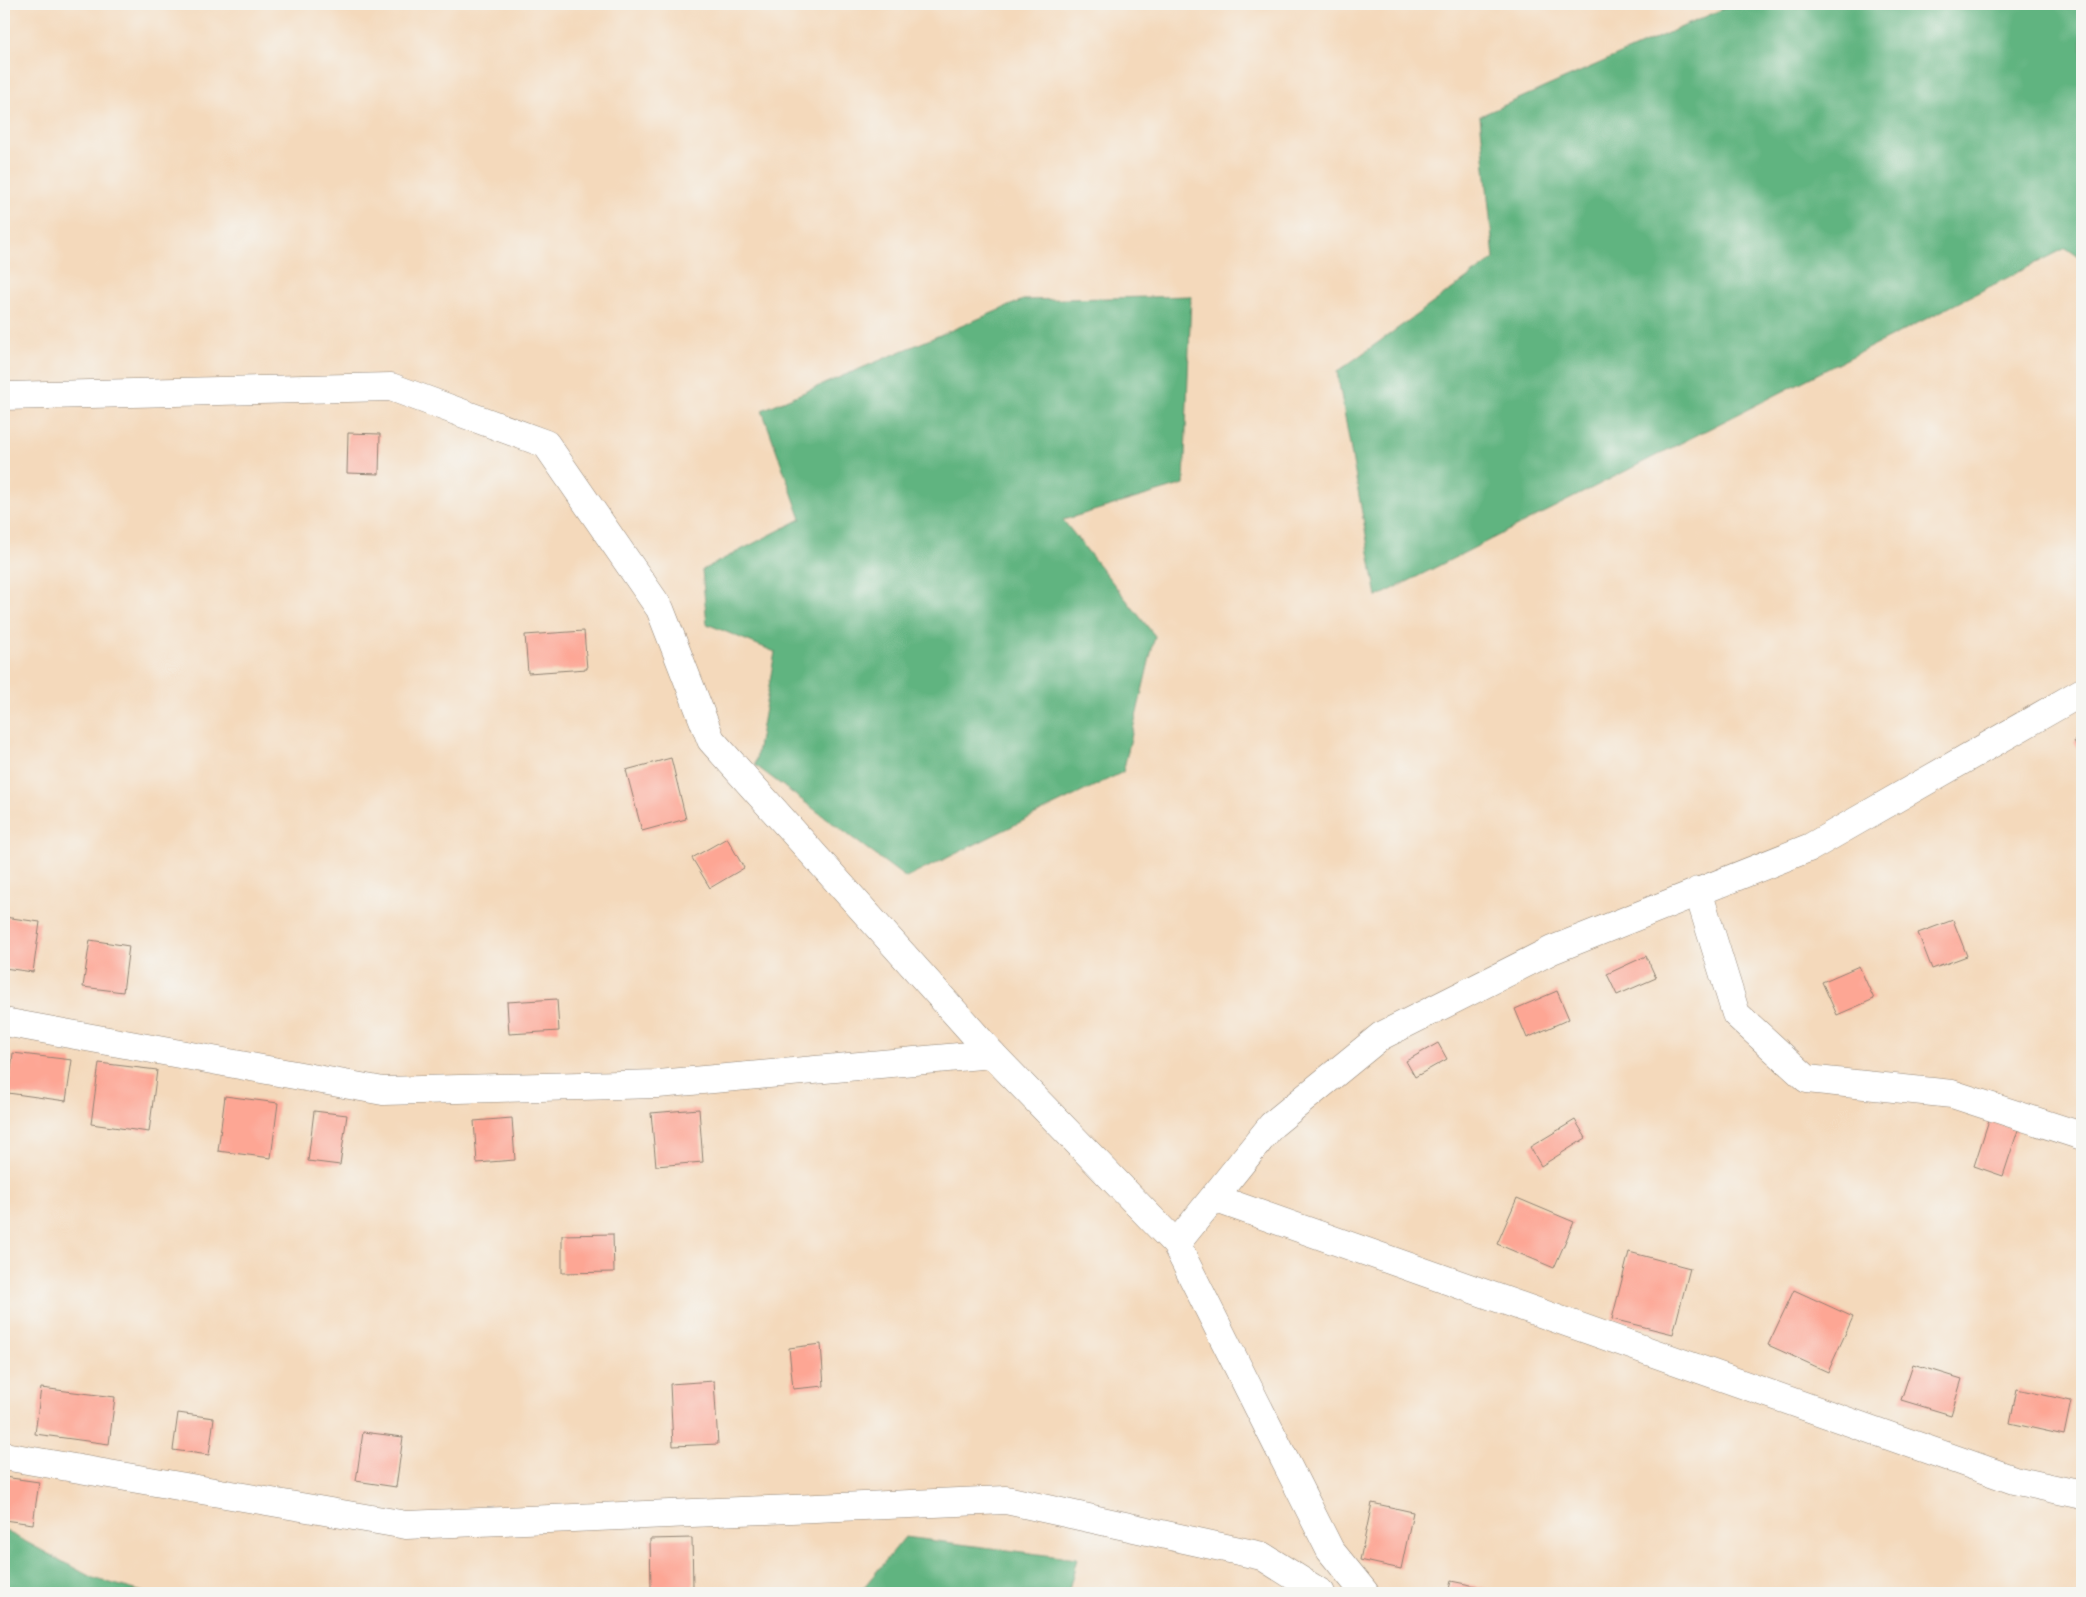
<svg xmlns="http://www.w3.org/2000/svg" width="2086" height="1597" font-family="'Shantell Sans',sans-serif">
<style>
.forest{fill:#61b480;stroke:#467056}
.building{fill:#fda694}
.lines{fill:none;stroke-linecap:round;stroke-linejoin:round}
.minor-casing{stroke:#908273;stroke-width:29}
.minor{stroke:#fff;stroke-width:28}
</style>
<rect width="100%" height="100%" fill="#f6f6f2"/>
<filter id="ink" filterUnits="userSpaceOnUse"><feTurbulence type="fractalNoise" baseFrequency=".02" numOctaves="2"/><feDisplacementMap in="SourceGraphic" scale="10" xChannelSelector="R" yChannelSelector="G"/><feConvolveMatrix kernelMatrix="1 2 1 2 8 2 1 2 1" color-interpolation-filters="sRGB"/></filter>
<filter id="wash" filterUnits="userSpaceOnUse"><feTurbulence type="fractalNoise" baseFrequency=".0096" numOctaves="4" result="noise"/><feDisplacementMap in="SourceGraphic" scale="20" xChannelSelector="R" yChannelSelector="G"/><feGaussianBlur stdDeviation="1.12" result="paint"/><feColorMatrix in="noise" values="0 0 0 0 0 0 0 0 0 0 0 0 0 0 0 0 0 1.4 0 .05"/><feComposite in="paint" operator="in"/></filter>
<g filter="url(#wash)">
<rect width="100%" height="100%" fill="#f4d9bb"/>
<g class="forest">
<polygon points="1734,4 2082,4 2082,259 2066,248 1377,597 1337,372 1494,259 1480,116"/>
<polygon points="1191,296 1184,484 1063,520 1155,636 1123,772 906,878 755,765 775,652 707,624 702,570 801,519 762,410 1023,300"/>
<polygon points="4,1530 93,1578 146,1593 4,1593"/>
<polygon points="905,1537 1077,1559 1068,1593 859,1593"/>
</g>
<g id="blocks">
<g class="building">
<polygon points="348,433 380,434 379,474 347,473"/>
<polygon points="584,631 587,669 528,673 525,635"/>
<polygon points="2082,736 2082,755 2074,741"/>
<polygon points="671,758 686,819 642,831 626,770"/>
<polygon points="727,838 744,868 710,888 692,858"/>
<polygon points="4,917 40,922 33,972 4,968"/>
<polygon points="1953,920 1967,956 1932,969 1918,933"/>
<polygon points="90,940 129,946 123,992 83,987"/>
<polygon points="1646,956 1656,978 1617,995 1607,974"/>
<polygon points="1859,966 1874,999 1837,1015 1822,982"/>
<polygon points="1557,991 1569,1019 1527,1038 1515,1009"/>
<polygon points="557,999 559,1031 509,1034 507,1002"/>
<polygon points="1438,1043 1447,1059 1415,1077 1406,1061"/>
<polygon points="13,1053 72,1060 66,1101 8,1093"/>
<polygon points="99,1063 157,1070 149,1132 91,1124"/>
<polygon points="225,1096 278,1103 271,1158 218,1151"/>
<polygon points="699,1109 703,1162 656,1166 651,1113"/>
<polygon points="314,1111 347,1115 340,1165 308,1161"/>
<polygon points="512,1118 515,1160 477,1163 474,1121"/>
<polygon points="1575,1120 1586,1138 1541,1166 1530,1147"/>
<polygon points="1989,1120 2018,1130 2003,1176 1974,1166"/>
<polygon points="1517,1198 1574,1222 1554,1268 1497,1244"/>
<polygon points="613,1234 614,1272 562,1273 562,1235"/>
<polygon points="1629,1252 1690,1268 1673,1334 1612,1319"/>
<polygon points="1794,1290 1853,1317 1828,1372 1768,1345"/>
<polygon points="821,1344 824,1386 793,1389 789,1348"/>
<polygon points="1913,1364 1962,1379 1951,1415 1901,1400"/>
<polygon points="714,1381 718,1444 673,1446 670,1384"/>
<polygon points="41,1388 115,1397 109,1444 35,1434"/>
<polygon points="2017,1389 2071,1401 2064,1435 2010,1423"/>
<polygon points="178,1413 214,1418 209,1455 173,1450"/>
<polygon points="363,1432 403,1437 396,1487 356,1481"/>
<polygon points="4,1477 39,1482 33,1524 4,1520"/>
<polygon points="1372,1503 1413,1512 1401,1569 1360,1560"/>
<polygon points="692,1538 693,1587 651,1588 650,1539"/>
<polygon points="1451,1581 1500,1591 1500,1593 1448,1593"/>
</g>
</g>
</g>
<g filter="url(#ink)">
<use href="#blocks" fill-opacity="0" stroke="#908273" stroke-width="1"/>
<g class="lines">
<g class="minor-casing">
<g id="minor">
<polyline points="4,396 391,387 546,444 660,609 711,740 992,1054 1176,1244 1330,1550 1365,1593"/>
<polyline points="1698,891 1736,1014 1807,1079 1952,1094 2082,1136"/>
<polyline points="4,1022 383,1091 658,1084 992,1054"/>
<polyline points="1214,1198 2014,1480 2082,1495"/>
<polyline points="1176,1244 1272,1125 1381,1036 1552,950 1811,847 2082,692"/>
<polyline points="4,1456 406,1525 1006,1500 1262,1556 1321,1593"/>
</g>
</g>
<use href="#minor" class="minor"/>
</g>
</g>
<rect width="2086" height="1597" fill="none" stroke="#f6f6f2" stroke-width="20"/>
</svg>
